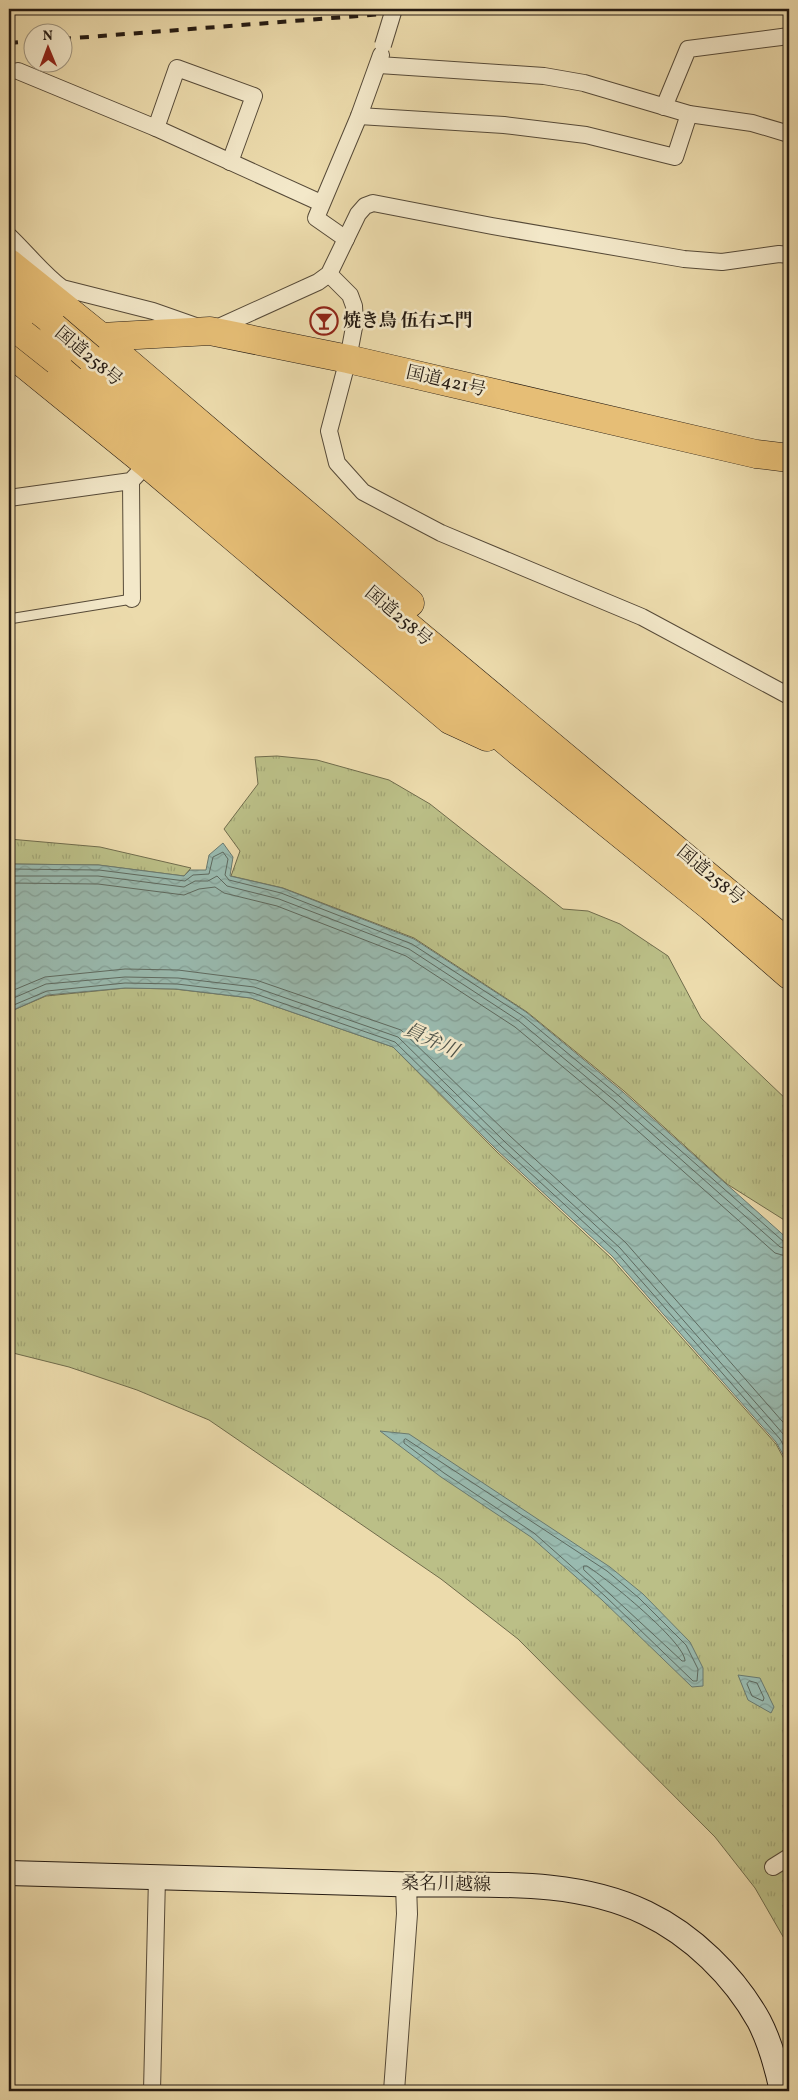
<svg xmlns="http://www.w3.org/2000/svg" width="798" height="2100" font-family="Vollkorn,'Noto Serif JP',serif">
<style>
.grass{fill:url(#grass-tufts);stroke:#706c4c}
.water{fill:url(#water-waves);stroke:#6a7a70}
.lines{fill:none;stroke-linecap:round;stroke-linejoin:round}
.shore{stroke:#5e6a60;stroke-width:1}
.service-casing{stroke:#564a38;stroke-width:11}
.minor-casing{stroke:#564a38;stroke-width:18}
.tertiary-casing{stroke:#564a38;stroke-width:22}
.secondary-casing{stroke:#241a12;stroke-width:26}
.trunk-casing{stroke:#241a12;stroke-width:29}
.service{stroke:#f3e8c9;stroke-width:9}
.minor{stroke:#f3e8c9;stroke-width:16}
.tertiary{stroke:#f3e8c9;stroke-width:20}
.secondary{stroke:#f3e8c9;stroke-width:24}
.trunk{stroke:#e6be76;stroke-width:28}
.rail{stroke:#241a12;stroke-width:4;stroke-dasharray:9 9;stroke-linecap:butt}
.minor-bridge-casing{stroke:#564a38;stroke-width:18;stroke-linecap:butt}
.trunk-bridge-casing{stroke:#241a12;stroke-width:29;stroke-linecap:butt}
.minor-bridge{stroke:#f3e8c9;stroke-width:16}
.trunk-bridge{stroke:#e6be76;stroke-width:28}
.labels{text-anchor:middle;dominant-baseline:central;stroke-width:5;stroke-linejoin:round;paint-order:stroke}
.poi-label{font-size:18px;font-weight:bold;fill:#241a12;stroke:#f3e8c9;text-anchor:start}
.street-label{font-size:18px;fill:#241a12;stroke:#f3e8c9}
.water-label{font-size:19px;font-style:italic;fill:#4d5249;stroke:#f3e8c9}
</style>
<defs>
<pattern id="grass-tufts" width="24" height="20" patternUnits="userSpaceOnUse" patternTransform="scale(1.25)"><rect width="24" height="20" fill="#bbbf87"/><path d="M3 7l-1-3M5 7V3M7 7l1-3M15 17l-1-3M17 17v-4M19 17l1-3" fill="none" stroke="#a1a474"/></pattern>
<pattern id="water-waves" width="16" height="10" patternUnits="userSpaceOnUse" patternTransform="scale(1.25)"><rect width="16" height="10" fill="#99baaf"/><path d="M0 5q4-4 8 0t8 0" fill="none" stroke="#849f96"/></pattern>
</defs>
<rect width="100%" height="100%" fill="#ecdbac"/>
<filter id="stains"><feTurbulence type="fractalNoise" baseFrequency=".004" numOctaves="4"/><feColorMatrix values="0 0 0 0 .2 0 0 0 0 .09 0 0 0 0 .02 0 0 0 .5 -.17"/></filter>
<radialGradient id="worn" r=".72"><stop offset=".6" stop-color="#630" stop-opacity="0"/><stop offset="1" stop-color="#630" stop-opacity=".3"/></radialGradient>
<g class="grass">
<polygon points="277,756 317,760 389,780 430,804 563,909 588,911 620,924 668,956 701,1018 789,1102 789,1223 727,1184 624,1091 527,1012 414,938 283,888 231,876 240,851 224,829 258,784 255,757"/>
<polygon points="9,839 100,847 191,868 184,876 98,865 9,864"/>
<polygon points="126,988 174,989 251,998 393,1047 498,1153 611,1258 776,1444 789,1468 789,1779 786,1783 789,1786 789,1947 755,1888 715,1837 518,1639 441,1579 209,1420 137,1390 69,1367 9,1352 9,1012 46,996"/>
</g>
<g class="water">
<polygon points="223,843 233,857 230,876 282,888 414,939 526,1012 623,1092 789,1240 789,1465 776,1442 612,1256 497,1150 393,1047 251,998 176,989 125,988 47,995 9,1012 9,864 99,865 184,876 190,870 206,870 209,855"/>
<polygon points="380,1431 409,1434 610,1567 643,1594 690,1642 703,1668 703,1686 692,1687 602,1600 531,1537 441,1477"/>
<polygon points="738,1675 760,1678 774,1707 771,1713 748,1700"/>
</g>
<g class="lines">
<g class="shore">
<polyline points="9,869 99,870 185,881 193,875 209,874 213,857 223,852 228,859 225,875 229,880 281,893 412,944 523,1016 619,1096 784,1242 789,1243"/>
<polyline points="9,876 98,876 184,887 195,881 208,881 217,876 227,886 279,899 409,949 519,1021 615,1101 780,1247 789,1249"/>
<polyline points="9,883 98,884 184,895 199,889 215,887 224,893 277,906 406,956 515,1027 611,1107 775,1253 789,1257"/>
<polyline points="9,992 45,977 125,969 178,970 256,980 401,1030 510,1136 626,1243 789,1429"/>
<polyline points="9,1000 46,984 125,977 178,978 254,987 398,1037 505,1142 620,1248 784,1435 789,1443"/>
<polyline points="9,1007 47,991 125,983 177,984 253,993 395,1042 501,1146 616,1252 780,1439 789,1455"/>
<polygon points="406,1439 607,1571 639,1598 686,1645 698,1669 697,1681 693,1681 605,1596 534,1533 444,1473 404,1443 404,1440"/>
<path d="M 584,1566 L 587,1566 C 606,1578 685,1642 685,1661 L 682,1661 L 584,1570 Z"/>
<polygon points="750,1681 757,1683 764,1698 763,1701 752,1696 747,1684"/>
</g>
<g class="service-casing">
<polyline id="service" points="9,619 132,599"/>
</g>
<g class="minor-casing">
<g id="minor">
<polyline points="379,65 544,76 584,83 689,114 752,123 789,134"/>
<polyline points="18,71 156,128 321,203"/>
<polyline points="664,107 688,49 789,36"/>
<polyline points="359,116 504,125 586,135 675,157 689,114"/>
<polyline points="156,128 177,68 254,96 230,162"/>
<path d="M 9,236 C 27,253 42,273 62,288 L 153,311 L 210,331 L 318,282 L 329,274 L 358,214 L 365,206 L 373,203 L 492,226 L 684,259 L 722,262 L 779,254 L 789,255"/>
<polyline points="346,239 316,218 359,116 381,55"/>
<polyline points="329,274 350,295 354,306 355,322 348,359 329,431 337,463 363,492 441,533 642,617 789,696"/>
<polyline points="131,481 132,599"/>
<polyline points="9,498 131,481 147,464"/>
<polyline points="773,1867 789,1857"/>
<polyline points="152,2091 157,1877"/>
</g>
</g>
<g class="tertiary-casing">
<polyline id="tertiary" points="394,2091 407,1914 406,1885"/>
</g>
<g class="secondary-casing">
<path id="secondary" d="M 9,1873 C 136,1876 263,1880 391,1884 C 475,1887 568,1875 646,1913 C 692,1935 734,1976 759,2021 C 770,2042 777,2068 782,2091"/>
</g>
<g class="trunk-casing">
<g id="trunk">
<polyline points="9,263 101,337 126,361 410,603"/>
<polyline points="9,289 54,327"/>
<polyline points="9,321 23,334"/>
<polyline points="9,351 101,337 210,331 348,359 756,454 789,458"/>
<polyline points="9,352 147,464 450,720 487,737"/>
<polyline points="90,358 300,536 789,944"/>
<polyline points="57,361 518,751 711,907 789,975"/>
</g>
</g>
<use href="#service" class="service"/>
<use href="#minor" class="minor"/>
<use href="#tertiary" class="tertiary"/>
<use href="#secondary" class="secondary"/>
<use href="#trunk" class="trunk"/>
<g class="rail">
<polyline points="62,39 448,9"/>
<polyline points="9,43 32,41"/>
</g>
<g class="minor-bridge-casing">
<polyline id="minor-bridge" points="383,45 394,9"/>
</g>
<g class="trunk-bridge-casing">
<g id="trunk-bridge">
<polyline points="54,327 90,358"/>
<polyline points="23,334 57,361"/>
</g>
</g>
<use href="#minor-bridge" class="minor-bridge"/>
<use href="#trunk-bridge" class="trunk-bridge"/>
</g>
<defs>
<g id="bar-ring" transform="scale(1.4375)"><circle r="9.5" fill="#f3e8c9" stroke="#8f2418" stroke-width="1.5"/><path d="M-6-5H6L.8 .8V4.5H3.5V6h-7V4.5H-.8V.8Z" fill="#8f2418"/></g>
</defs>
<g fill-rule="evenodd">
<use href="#bar-ring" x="324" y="321"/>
</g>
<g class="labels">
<g class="poi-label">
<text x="343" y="321">焼き鳥 伍右エ門</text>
</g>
<g class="street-label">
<text transform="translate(88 357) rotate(40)">国道258号</text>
<text transform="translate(446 382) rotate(13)">国道421号</text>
<text transform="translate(398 617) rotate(40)">国道258号</text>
<text transform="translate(710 876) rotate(40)">国道258号</text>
<text transform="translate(446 1885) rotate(1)">桑名川越線</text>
</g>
<g class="water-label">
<text transform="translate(431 1041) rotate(25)">員弁川</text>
</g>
</g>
<rect width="798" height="2100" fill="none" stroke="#ecdbac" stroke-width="30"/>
<rect x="10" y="10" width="778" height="2080" fill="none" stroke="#241a12" stroke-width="2.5"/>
<rect x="15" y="15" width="768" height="2070" fill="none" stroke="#241a12"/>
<g transform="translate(48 48) rotate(359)"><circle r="24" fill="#f3e8c9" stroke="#a09680"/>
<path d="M0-4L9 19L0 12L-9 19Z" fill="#8f2418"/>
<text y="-8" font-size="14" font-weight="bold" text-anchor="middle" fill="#241a12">N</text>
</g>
<rect width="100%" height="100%" filter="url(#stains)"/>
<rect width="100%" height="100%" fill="url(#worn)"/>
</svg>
